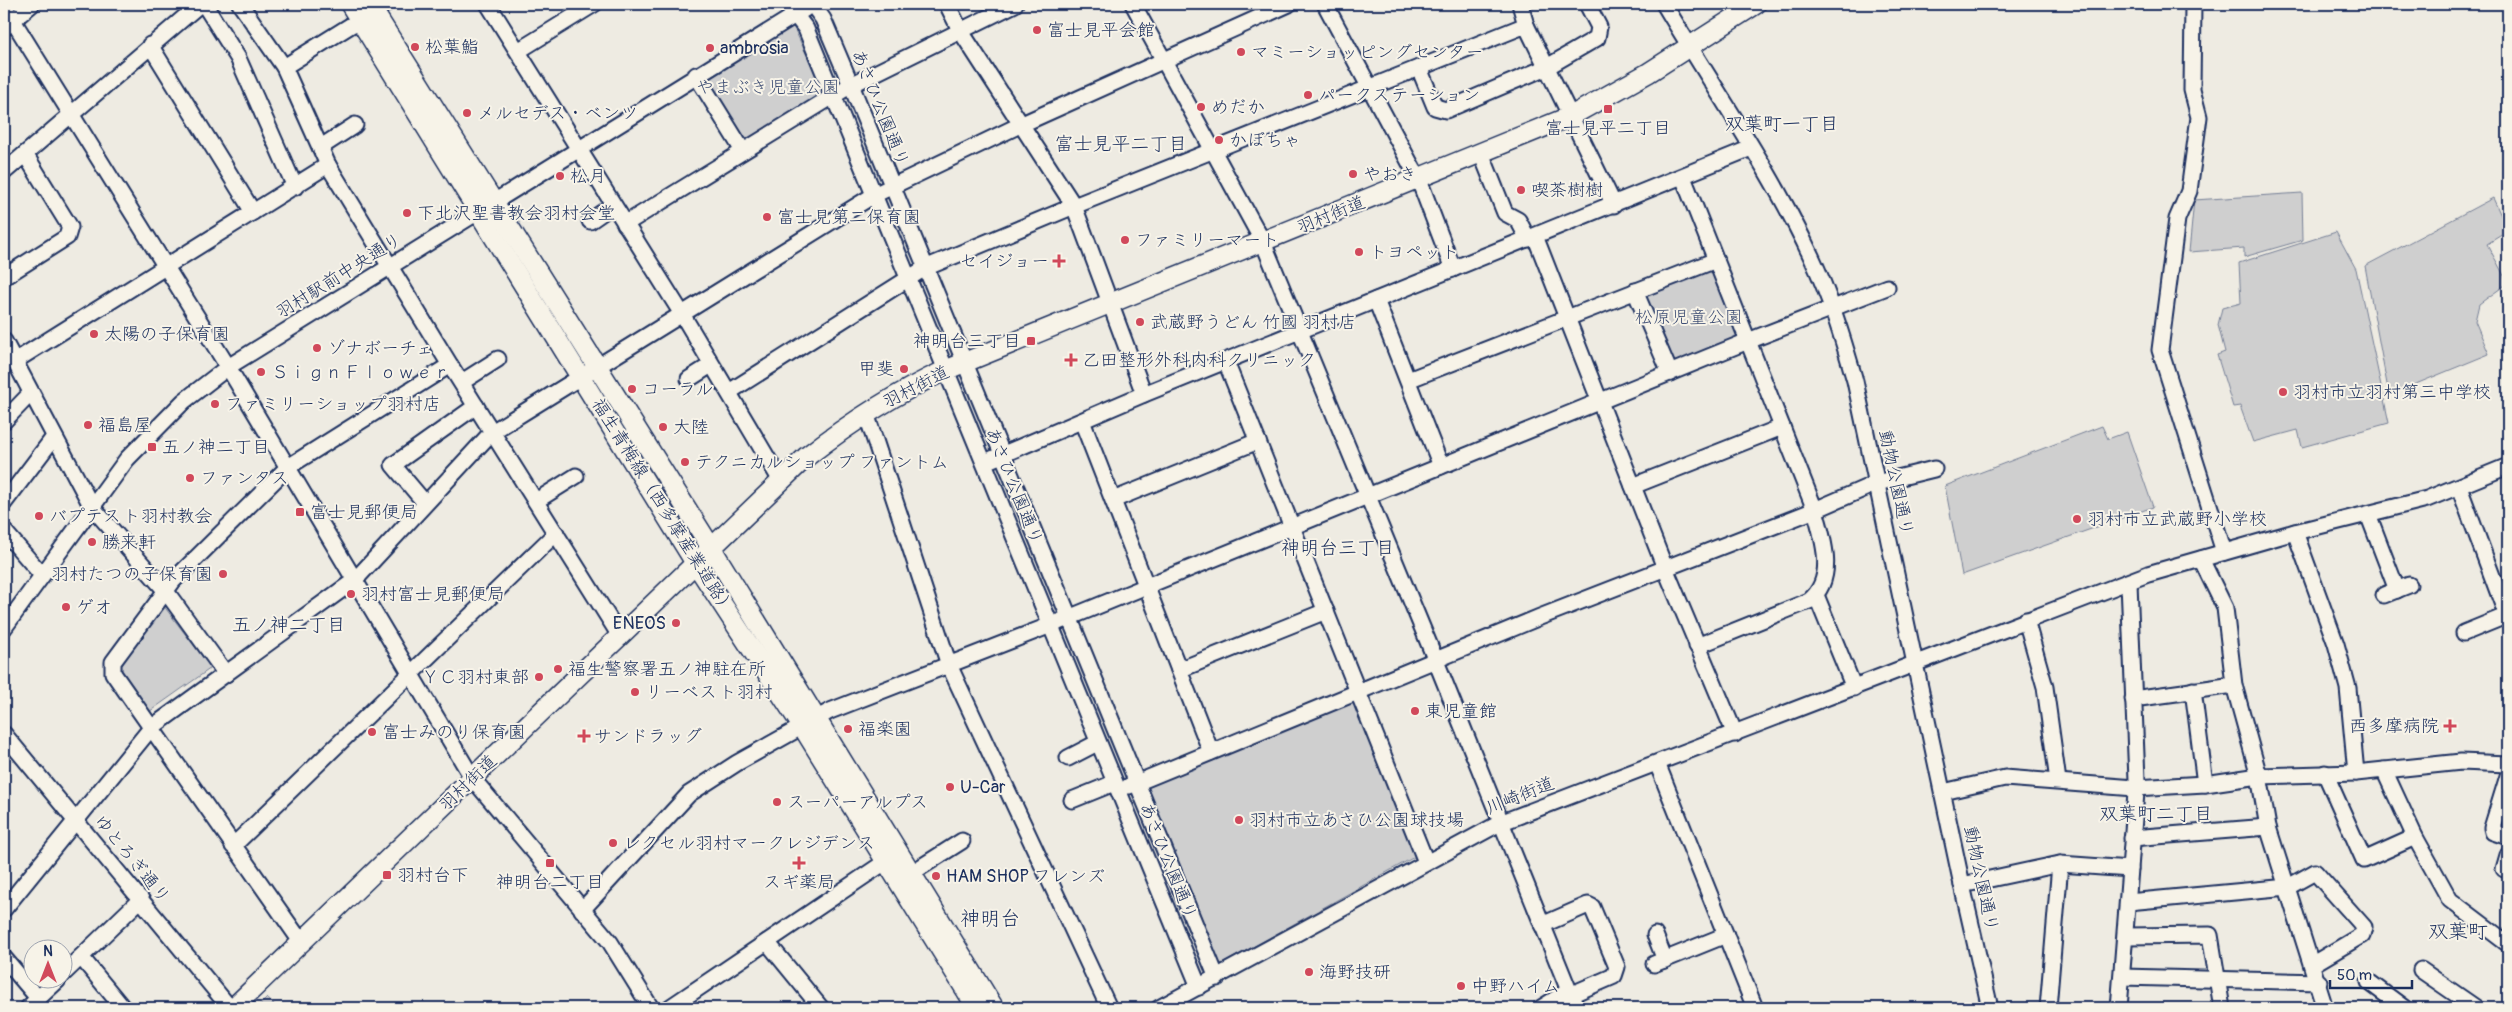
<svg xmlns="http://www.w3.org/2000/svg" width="2512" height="1012" font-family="Pangolin,'Klee One',sans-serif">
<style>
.green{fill:#cfcfcf;stroke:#757f96}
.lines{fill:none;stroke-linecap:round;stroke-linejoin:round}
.minor-casing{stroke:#1b2f5e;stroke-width:19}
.major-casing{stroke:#1b2f5e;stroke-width:22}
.minor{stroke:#f7f3e8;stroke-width:15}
.major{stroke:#f7f3e8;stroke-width:19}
.poi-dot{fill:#d1495b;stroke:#f7f3e8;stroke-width:2}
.labels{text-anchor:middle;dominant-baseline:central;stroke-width:4;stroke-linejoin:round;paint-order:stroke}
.poi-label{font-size:18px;fill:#1b2f5e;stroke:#f7f3e8;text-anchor:start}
.park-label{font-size:18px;fill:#3f4f75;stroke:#f7f3e8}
.street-label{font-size:18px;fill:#1b2f5e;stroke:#f7f3e8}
.neighbourhood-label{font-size:19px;fill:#1b2f5e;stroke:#f7f3e8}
.quarter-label{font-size:20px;fill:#1b2f5e;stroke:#f7f3e8}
</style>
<rect width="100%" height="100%" fill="#eeebe2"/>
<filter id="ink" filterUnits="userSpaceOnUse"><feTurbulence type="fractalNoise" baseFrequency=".02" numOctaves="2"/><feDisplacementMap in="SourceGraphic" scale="10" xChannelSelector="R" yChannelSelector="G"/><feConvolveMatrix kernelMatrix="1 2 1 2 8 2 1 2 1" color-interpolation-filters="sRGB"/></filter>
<g filter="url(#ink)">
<g class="green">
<polygon points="793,26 827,98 743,146 703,81"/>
<polygon points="2302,193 2303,240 2244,257 2244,248 2189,252 2194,200"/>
<polygon points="2493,198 2508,231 2487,244 2508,283 2479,304 2475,321 2489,354 2389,395 2365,266"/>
<polygon points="2336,232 2356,269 2389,423 2302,447 2298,430 2253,442 2240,406 2233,407 2217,355 2225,352 2218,325 2222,308 2241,303 2239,263"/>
<polygon points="1709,264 1739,340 1670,368 1637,292"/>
<polygon points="2102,426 2108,439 2127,432 2153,507 1962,575 1945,486"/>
<polygon points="160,601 211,668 146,714 112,661"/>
<polygon points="1351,694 1416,856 1215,968 1136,786"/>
<polygon points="267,998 278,1008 257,1008"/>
</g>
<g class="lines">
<g class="minor-casing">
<g id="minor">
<polyline points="204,4 238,58 295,187"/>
<polyline points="240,4 284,67 328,165 450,365 620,636"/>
<polyline points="488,4 682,314 781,481"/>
<polyline points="787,4 806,29 1199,987"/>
<polyline points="812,4 823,19 851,85 1217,978"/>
<polyline points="947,4 960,30 1074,206 1144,394"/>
<polyline points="1133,4 1263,242 1436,661 1576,1008"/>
<polyline points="1325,4 1419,180 1453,269"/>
<polyline points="1520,4 1526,25 1614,205"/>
<path d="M 1664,4 C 1713,87 1770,168 1811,256 C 1830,296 1843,339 1855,381 L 1962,885 L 1990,1008"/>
<polyline points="2193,4 2192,90 2199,117 2189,191 2177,219 2160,350 2224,552"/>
<polyline points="4,6 228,367 473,779 610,942 651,1008"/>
<polyline points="4,28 32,4"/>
<polyline points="150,45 253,212"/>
<polyline points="518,51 594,4"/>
<polyline points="284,67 385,4"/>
<polyline points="1419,68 1435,107 1446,110 1547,67 1597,38 1599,27 1587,4"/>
<polyline points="696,75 743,151"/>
<polyline points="321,147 355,125"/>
<polyline points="1481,153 1505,213 1518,220 1528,239"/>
<polyline points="4,172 200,4"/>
<path d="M 1683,177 L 1815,510 C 1823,539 1837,578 1809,601 L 1697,646"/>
<polyline points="590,221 613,205"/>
<polyline points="625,224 851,85 1015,4"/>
<polyline points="1535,236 1665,568 1735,734"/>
<polyline points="4,277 67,237 70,227 25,154"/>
<polyline points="1635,291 1670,373"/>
<polyline points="1376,300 1441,466"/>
<polyline points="4,341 92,507 165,590 226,674"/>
<polyline points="15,361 328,165"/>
<polyline points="1226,362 1426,862"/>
<polyline points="689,379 711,365"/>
<polyline points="1408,380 1716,260"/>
<polyline points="462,382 498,359"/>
<polyline points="729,392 925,268 1074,206 1526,25"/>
<polyline points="866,413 949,665 1109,1008"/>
<polyline points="4,421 31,393"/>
<polyline points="1082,421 1211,752"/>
<polyline points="992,459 1144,394 1751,148"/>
<polyline points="1633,486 1782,427"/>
<polyline points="2459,487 2507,616"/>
<polyline points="1113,500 1258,441"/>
<polyline points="536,501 576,476"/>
<polyline points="4,503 54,437"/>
<polyline points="425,503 393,465 476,406"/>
<polyline points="2368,514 2397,590"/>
<polyline points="4,531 42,575"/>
<polyline points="2295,532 2336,644 2348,688 2356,773"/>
<polyline points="2201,559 2225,608 2234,685 2259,776 2268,827 2325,1008"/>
<polyline points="1816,595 1854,688"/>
<polyline points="2384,595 2409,585"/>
<polyline points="2026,620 2045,687 2058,781"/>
<polyline points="4,628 127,459 184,401 228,367 805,9"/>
<polyline points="2464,633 2508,615"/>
<polyline points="1179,670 1326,611"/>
<polyline points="2193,690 2205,784"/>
<polyline points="2133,699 2234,685"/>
<polyline points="4,734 230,1008"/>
<polyline points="1068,758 1097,743"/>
<polyline points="1657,763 1755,1008"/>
<polyline points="2384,770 2415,837 2450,900 2508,944"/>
<polyline points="2325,773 2364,860 2415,837"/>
<polyline points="2508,776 2492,828 2493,832 2508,837"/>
<polyline points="1129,786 1540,617 1815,510 1877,483 1934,469"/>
<polyline points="1943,792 2005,778 2135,788 2205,784 2259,776 2356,773 2461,762 2508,764"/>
<polyline points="1072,800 1114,783"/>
<polyline points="2132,838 2268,827"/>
<polyline points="233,846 556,533"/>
<polyline points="2504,869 2508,855"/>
<polyline points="910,874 962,841"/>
<polyline points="1962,885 2060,864 2130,869"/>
<polyline points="2128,902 2288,887 2315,872 2364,927 2362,935 2313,964"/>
<polyline points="4,909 151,728 355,580 492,432 874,195 1020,125 1289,4"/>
<polyline points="582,910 689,794 737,763 830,711 1051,625 1748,341 1887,287"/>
<polyline points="1542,925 1588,905 1592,907 1617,967 1614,976 1570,995"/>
<polyline points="1655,935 1665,960"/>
<polyline points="2126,936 2210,935 2222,1008"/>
<polyline points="767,942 821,1008"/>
<polyline points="302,943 113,673 113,662 173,581 288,467 450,365"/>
<polyline points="81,957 123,1008"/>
<polyline points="4,958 38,998"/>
<polyline points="1654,964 1726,935"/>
<polyline points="2421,970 2476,1008"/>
<polyline points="62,975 141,899"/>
<polyline points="2122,977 2319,982"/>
<polyline points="2369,982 2404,1008"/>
<polyline points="28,1008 58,980"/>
<polyline points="669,1008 894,856"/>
<polyline points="1159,1008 1500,823 2148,574 2295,532 2427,499 2508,466"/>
<polyline points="1541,1008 1568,991"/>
<polyline points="2048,1008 2060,864"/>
<polyline points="2119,1008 2137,780 2129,583"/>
</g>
</g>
<g class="major-casing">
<g id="major">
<polyline points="350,4 696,564 802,726 977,1008"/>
<polyline points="369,4 712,549 994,1008"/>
<path d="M 233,1008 L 806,457 C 851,422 894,394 946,370 L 1571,116 L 1648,73 L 1756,4"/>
</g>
</g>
<use href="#minor" class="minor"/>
<use href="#major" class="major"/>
</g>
</g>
<g class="poi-dot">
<circle cx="1037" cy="30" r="5"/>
<circle cx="415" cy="47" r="5"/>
<circle cx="710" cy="48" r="5"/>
<circle cx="1241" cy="52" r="5"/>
<circle cx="1308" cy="95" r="5"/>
<circle cx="1201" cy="107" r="5"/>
<rect x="1603" y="104" width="10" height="10" rx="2.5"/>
<circle cx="467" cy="113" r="5"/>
<circle cx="1219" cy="140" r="5"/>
<circle cx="1353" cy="174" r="5"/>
<circle cx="560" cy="176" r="5"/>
<circle cx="1521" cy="190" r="5"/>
<circle cx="407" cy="213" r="5"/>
<circle cx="767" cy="217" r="5"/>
<circle cx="1125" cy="240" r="5"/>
<circle cx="1359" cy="252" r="5"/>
<path d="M1056.5 253.5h5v5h5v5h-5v5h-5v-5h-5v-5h5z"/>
<circle cx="1140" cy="322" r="5"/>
<circle cx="94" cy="334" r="5"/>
<rect x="1026" y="336" width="10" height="10" rx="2.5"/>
<circle cx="317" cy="348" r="5"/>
<path d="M1068.5 352.5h5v5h5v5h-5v5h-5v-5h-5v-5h5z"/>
<circle cx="904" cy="369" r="5"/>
<circle cx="261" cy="372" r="5"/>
<circle cx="632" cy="389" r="5"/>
<circle cx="2283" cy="392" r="5"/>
<circle cx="215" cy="404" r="5"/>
<circle cx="88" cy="425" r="5"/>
<circle cx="663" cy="427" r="5"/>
<rect x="147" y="442" width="10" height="10" rx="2.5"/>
<circle cx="685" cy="462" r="5"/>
<circle cx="190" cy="478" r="5"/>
<rect x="295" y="507" width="10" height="10" rx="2.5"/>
<circle cx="39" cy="516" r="5"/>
<circle cx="2077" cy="519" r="5"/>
<circle cx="92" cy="542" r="5"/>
<circle cx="223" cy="574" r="5"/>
<circle cx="351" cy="594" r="5"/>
<circle cx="66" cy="607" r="5"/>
<circle cx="676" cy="623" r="5"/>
<circle cx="558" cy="669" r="5"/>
<circle cx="539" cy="677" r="5"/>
<circle cx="635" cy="692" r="5"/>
<circle cx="1415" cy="711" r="5"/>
<path d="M2447.5 718.5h5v5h5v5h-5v5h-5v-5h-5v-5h5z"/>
<circle cx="848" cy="729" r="5"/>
<circle cx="372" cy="732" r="5"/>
<path d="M581.5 728.5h5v5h5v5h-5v5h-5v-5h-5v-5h5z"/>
<circle cx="950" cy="787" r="5"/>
<circle cx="777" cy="802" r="5"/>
<circle cx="1239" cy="820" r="5"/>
<circle cx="613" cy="843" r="5"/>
<rect x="545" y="858" width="10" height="10" rx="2.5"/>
<path d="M796.5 855.5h5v5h5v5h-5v5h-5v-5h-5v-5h5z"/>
<rect x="382" y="870" width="10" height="10" rx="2.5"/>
<circle cx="936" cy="876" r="5"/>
<circle cx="1309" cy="972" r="5"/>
<circle cx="1461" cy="986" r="5"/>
</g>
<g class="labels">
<g class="poi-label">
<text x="1047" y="30">富士見平会館</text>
<text x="425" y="47">松葉鮨</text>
<text x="720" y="48">ambrosia</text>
<text x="1251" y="52">マミーショッピングセンター</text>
<text x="1318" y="95">パークステーション</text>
<text x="1211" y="107">めだか</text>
<text x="477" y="113">メルセデス・ベンツ</text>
<text x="1608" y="128" text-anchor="middle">富士見平二丁目</text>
<text x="1229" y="140">かぼちゃ</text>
<text x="1363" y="174">やおき</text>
<text x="570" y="176">松月</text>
<text x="1531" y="190">喫茶樹樹</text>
<text x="417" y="213">下北沢聖書教会羽村会堂</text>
<text x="777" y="217">富士見第二保育園</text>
<text x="1135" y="240">ファミリーマート</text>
<text x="1369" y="252">トヨペット</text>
<text x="1049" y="261" text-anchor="end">セイジョー</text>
<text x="1150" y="322">武蔵野うどん 竹國 羽村店</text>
<text x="104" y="334">太陽の子保育園</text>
<text x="1021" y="341" text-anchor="end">神明台三丁目</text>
<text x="327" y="348">ゾナボーチェ</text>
<text x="1082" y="360">乙田整形外科内科クリニック</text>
<text x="894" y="369" text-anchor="end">甲斐</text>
<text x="271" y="372">ＳｉｇｎＦｌｏｗｅｒ</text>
<text x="642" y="389">コーラル</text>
<text x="2293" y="392">羽村市立羽村第三中学校</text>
<text x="225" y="404">ファミリーショップ羽村店</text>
<text x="98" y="425">福島屋</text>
<text x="673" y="427">大陸</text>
<text x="162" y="447">五ノ神二丁目</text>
<text x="695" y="462">テクニカルショップ ファントム</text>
<text x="200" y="478">ファンタス</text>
<text x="310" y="512">富士見郵便局</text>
<text x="49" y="516">バプテスト羽村教会</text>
<text x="2087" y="519">羽村市立武蔵野小学校</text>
<text x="102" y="542">勝来軒</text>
<text x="213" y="574" text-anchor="end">羽村たつの子保育園</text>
<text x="361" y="594">羽村富士見郵便局</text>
<text x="76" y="607">ゲオ</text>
<text x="666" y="623" text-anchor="end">ENEOS</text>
<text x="568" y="669">福生警察署五ノ神駐在所</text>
<text x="529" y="677" text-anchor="end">ＹＣ羽村東部</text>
<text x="645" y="692">リーベスト羽村</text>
<text x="1425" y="711">東児童館</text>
<text x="2439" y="726" text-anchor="end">西多摩病院</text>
<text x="858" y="729">福楽園</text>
<text x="382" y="732">富士みのり保育園</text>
<text x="594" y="736">サンドラッグ</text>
<text x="960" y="787">U-Car</text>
<text x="787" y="802">スーパーアルプス</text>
<text x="1249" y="820">羽村市立あさひ公園球技場</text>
<text x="623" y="843">レクセル羽村マークレジデンス</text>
<text x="397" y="875">羽村台下</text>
<text x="946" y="876">HAM SHOP フレンズ</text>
<text x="550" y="882" text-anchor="middle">神明台二丁目</text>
<text x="799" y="882" text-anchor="middle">スギ薬局</text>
<text x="1319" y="972">海野技研</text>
<text x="1471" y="986">中野ハイム</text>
</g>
<g class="park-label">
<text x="768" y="87">やまぶき児童公園</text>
<text x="1689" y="317">松原児童公園</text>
</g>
<g class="street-label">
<text transform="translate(880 108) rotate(68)">あさひ公園通り</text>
<text transform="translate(1331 215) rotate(-22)">羽村街道</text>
<text transform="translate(339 276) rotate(-32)">羽村駅前中央通り</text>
<text transform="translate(916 387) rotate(-27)">羽村街道</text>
<text transform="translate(1896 483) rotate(78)">動物公園通り</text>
<text transform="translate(1014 486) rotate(68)">あさひ公園通り</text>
<text transform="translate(663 507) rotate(58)">福生青梅線（西多摩産業道路）</text>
<text transform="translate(468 783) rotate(-44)">羽村街道</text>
<text transform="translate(1520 796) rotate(-22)">川崎街道</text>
<text transform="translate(132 859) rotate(51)">ゆとろぎ通り</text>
<text transform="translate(1168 861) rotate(68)">あさひ公園通り</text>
<text transform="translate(1981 879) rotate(78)">動物公園通り</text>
</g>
<g class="neighbourhood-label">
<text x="1782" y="124">双葉町一丁目</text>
<text x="1121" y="144">富士見平二丁目</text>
<text x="1338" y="548">神明台三丁目</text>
<text x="289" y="625">五ノ神二丁目</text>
<text x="2156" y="814">双葉町二丁目</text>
</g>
<g class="quarter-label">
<text x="990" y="918">神明台</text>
<text x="2458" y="931">双葉町</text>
</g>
</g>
<rect width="2512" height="1012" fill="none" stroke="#f7f3e8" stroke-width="20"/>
<rect x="10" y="10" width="2492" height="992" fill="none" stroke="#1b2f5e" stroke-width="2" filter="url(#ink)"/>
<g transform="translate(48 964)"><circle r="24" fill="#f7f3e8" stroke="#9fa5b1"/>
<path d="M0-4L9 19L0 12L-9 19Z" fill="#d1495b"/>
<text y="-8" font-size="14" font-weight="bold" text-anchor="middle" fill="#1b2f5e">N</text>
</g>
<path d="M2330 980v8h82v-8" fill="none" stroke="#1b2f5e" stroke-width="2.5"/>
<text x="2337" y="980" font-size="15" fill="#1b2f5e" stroke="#f7f3e8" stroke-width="4" paint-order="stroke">50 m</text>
</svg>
